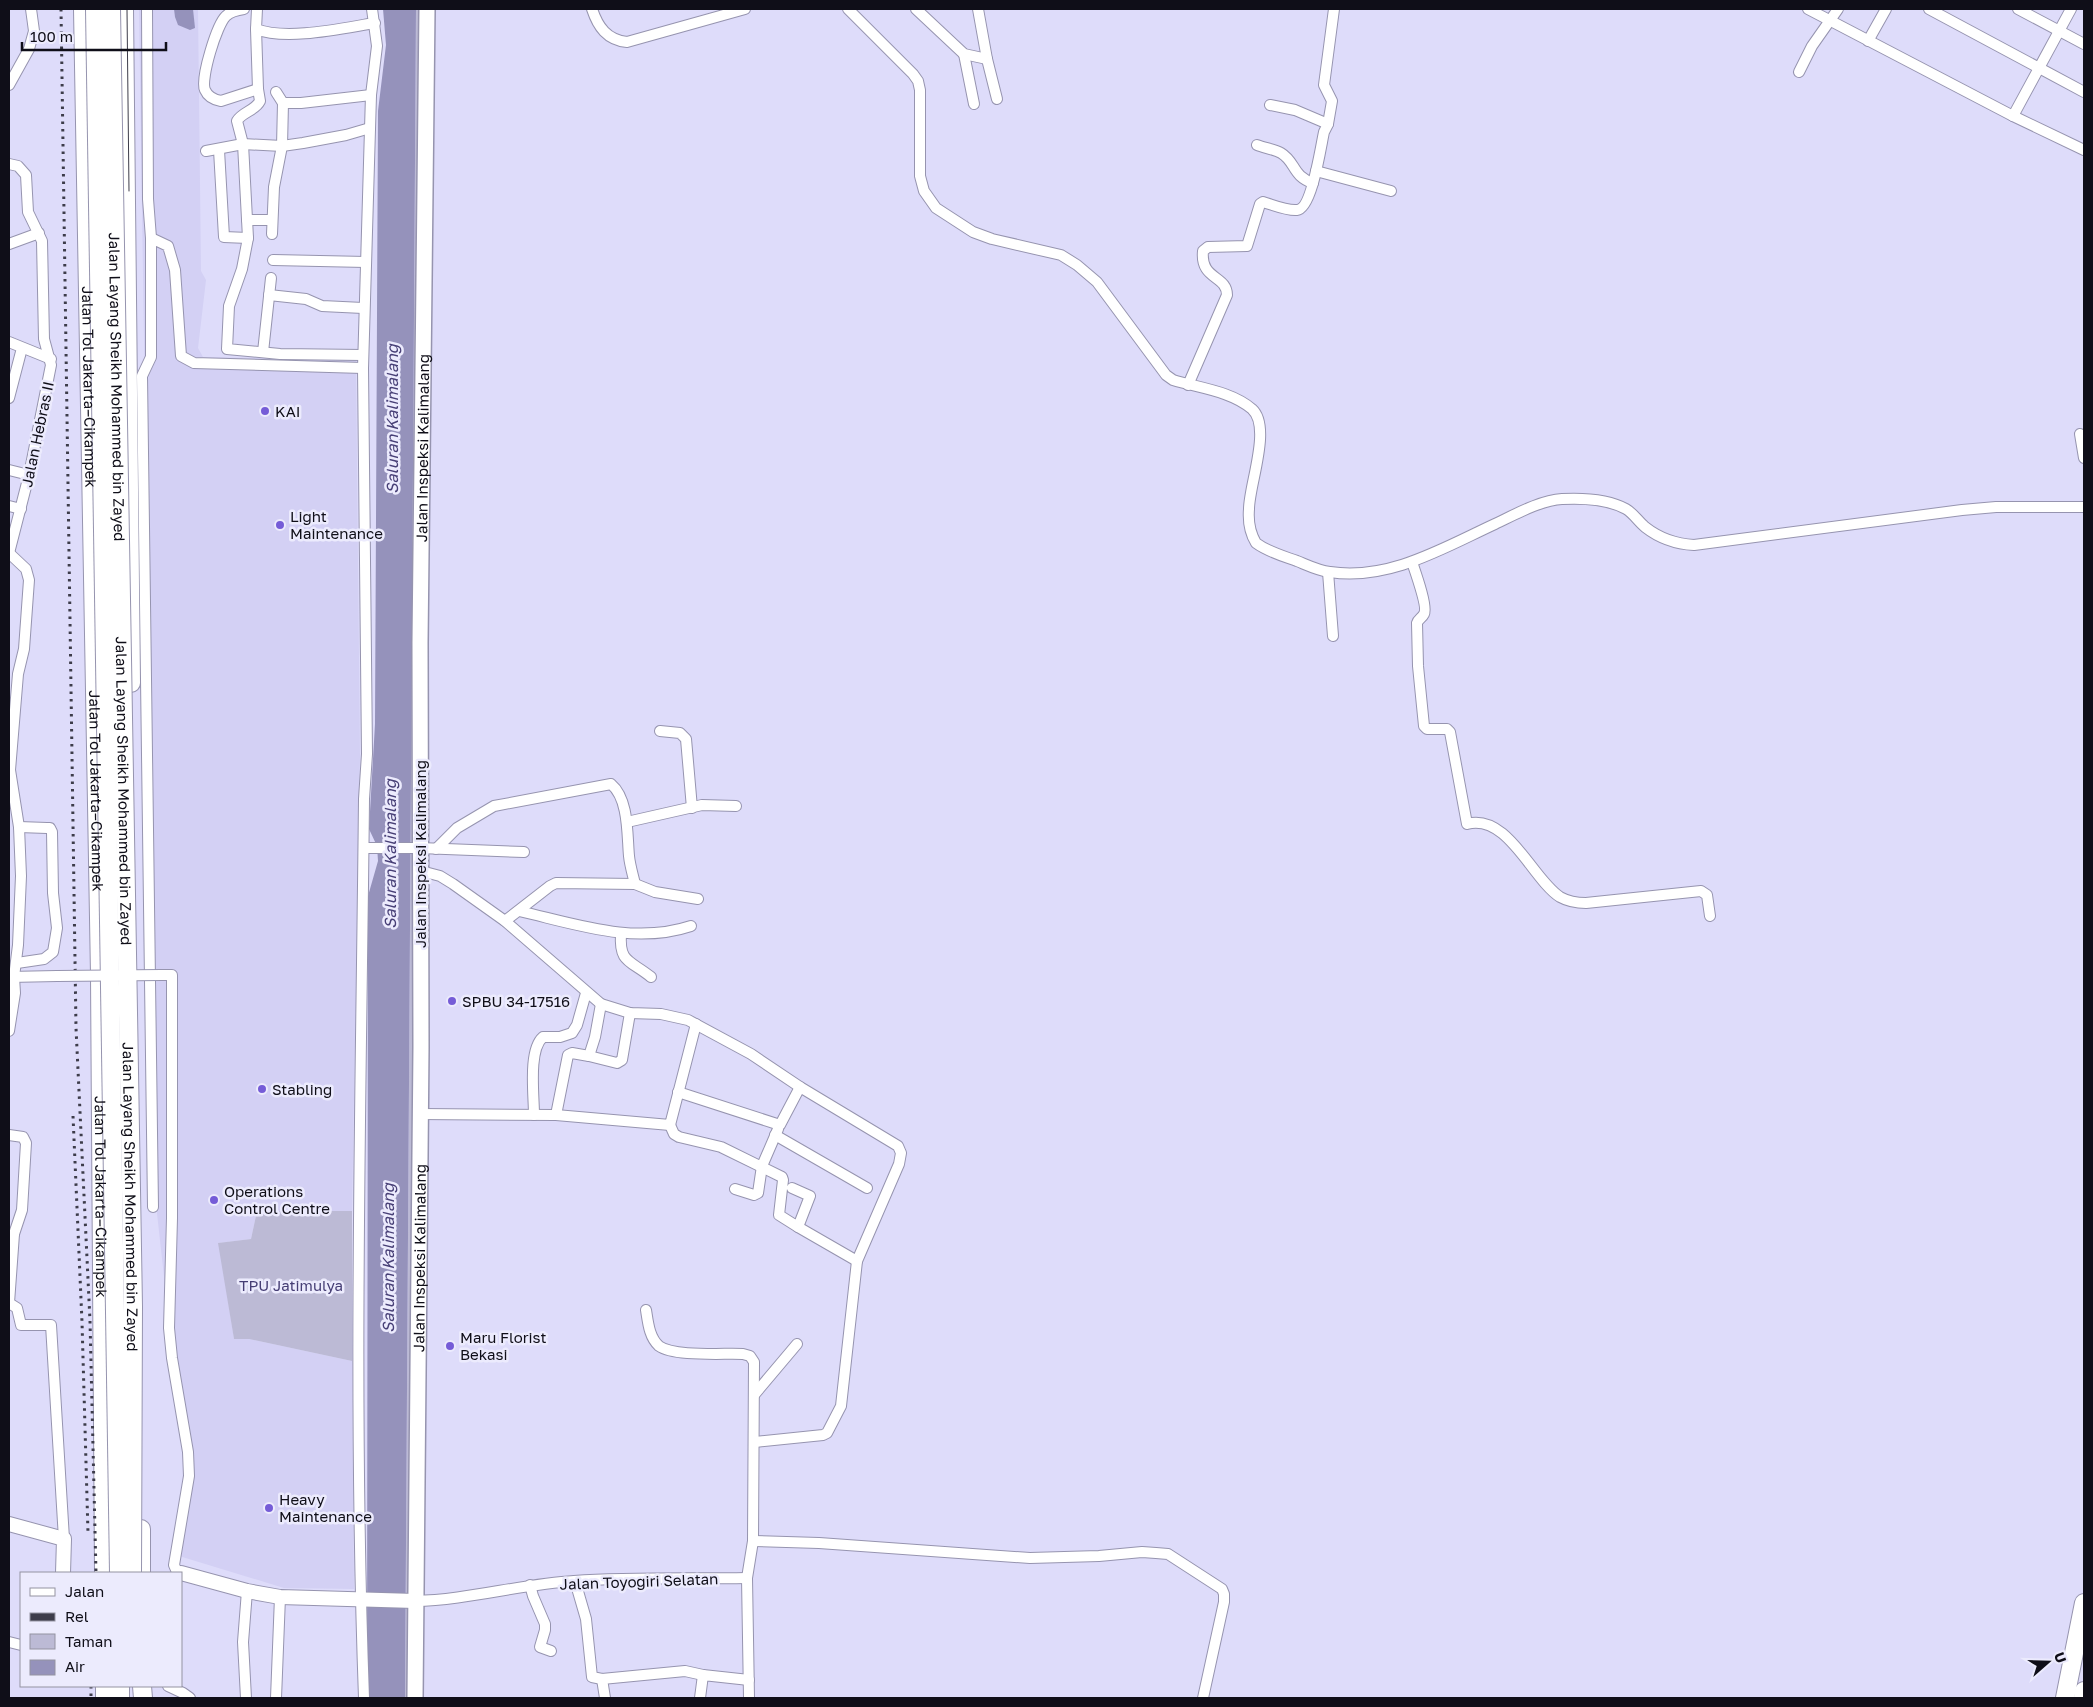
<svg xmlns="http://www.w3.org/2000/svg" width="2093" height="1707" font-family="'Golos Text',sans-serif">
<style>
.built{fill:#d3d0f4}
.green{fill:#bcbad5}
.water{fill:#9592bb}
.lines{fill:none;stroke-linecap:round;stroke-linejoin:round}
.street-casing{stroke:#9694af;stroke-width:12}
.secondary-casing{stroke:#9694af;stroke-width:16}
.primary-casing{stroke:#9694af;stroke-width:18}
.highway-casing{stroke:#9694af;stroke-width:20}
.street{stroke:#fff;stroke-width:10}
.secondary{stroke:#fff;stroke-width:14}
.primary{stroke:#fff;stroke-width:15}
.highway{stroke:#fff;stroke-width:18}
.tram{stroke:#3d3c4a;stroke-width:1}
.rail{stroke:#3d3c4a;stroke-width:3;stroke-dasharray:2.5 5;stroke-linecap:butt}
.street-bridge-casing{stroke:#9694af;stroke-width:12;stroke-linecap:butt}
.highway-bridge-casing{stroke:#9694af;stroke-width:20;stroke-linecap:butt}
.street-bridge{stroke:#fff;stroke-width:10}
.highway-bridge{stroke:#fff;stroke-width:18}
.poi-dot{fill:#755cd7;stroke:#ecebfd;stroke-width:2}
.labels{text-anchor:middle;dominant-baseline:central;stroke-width:5;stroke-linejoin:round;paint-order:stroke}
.street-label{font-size:15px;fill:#0f0e18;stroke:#ecebfd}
.poi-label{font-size:15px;fill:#0f0e18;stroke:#ecebfd;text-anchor:start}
.park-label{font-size:15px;fill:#453d74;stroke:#ecebfd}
.water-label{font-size:16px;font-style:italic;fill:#473f76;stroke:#ecebfd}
</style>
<rect width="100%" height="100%" fill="#dedcfa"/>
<polygon class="built" points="139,9 198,9 201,271 206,280 198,348 203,357 356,359 360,757 352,1211 257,1211 251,1239 219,1243 234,1339 249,1339 352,1361 354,1589 284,1588 179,1556 191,1472 174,1367 150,1150 150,740"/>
<g class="green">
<polygon points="416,9 427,9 410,1604 415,1698 405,1698"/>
<polygon points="257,1211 352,1211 352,1361 249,1339 234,1339 218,1243 251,1239"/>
</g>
<g class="water">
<polygon points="174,9 193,9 195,28 190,30 178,25 175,17"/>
<polygon points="383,9 416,9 405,1698 367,1698 368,896 378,861 377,846 369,829 375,724 378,111 386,45"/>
</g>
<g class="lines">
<g class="street-casing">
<g id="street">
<polyline points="147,9 148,199 151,238"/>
<path d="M 244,9 C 237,10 231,11 226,16 C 217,24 200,79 205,90 C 208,97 215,100 221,101 L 258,89"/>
<path d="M 257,9 L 256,29 C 287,41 343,28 375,23"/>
<path d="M 592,9 C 598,27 607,40 627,42 L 745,9"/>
<path d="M 848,9 L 913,74 L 918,81 L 920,90 L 920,176 L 924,191 L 936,208 L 973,232 L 992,239 L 1061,255 L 1077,265 L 1097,282 L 1166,375 L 1173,380 C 1199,388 1231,391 1252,409 C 1272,427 1249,485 1249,509 C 1248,521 1250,533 1256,543 C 1268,552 1283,556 1297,561 C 1307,565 1319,571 1330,572 C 1389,581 1443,548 1495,524 C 1514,515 1541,500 1562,499 C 1582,498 1608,499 1626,509 C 1633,513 1638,521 1645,527 C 1659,538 1676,544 1694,545 L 1962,510 L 1996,507 L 2084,507"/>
<polyline points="916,9 964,54 987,59"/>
<polyline points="978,9 987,59 997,99"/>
<polyline points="1808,9 2013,116 2084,150"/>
<polyline points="1929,9 2084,92"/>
<polyline points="2018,9 2084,44"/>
<path d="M 256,29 L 258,89 L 260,101 C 255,111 242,112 237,121 L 243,144 L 248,238 L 242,269 L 229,306 L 227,349 L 280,354 L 363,355"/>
<polyline points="1868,41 1886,9"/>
<polyline points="964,54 974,104"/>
<polyline points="1799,72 1812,46 1838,9"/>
<polyline points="9,85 29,49 34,31 31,9"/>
<polyline points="276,92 283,103 301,103 371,95"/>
<polyline points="1270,105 1295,110 1328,124"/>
<polyline points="2013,116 2071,9"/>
<path d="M 1257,145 C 1264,148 1274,149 1281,153 C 1296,162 1292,176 1313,183"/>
<polyline points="219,150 224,237 248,238"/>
<polyline points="206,151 243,144 282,146 303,143 346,135 370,128"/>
<polyline points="9,164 18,166 26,175 28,212 42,241 44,339 51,365 29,475 9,553"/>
<polyline points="1316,171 1391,191"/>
<polyline points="247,220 272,220"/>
<polyline points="272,234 274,187 282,146 283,103"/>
<polyline points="9,244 39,233"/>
<polyline points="273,260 366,262"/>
<polyline points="269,295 306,299 322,306 363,308"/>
<polyline points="9,342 51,359"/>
<polyline points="263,352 271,278"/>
<path d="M 1188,385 L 1227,295 C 1227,275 1200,280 1203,251 L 1208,247 L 1247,246 L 1260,204 L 1263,202 C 1273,205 1287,211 1297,210 C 1312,209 1321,145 1324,132 L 1328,124 L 1332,101 L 1324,85 L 1334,9"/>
<polyline points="9,398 22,348"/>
<polyline points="2080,434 2084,458"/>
<polyline points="9,470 29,475"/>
<polyline points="9,506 21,509"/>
<path d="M 1412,562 C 1415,571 1428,607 1424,614 C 1422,618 1418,619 1417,623 L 1418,666 L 1424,726 L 1427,729 L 1447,729 L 1450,732 L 1467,824 C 1508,813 1532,879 1560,897 C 1569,902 1577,903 1586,903 L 1701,891 L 1707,895 L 1710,916"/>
<polyline points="1328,572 1333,636"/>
<polyline points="660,731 680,733 686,739 692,808"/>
<polyline points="627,822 702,805 736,806"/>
<polyline points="364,848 420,848 524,852"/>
<path d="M 436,849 L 457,828 L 494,806 L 611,784 C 629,799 627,835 629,856 C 630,866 633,875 635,884"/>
<polyline points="421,871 440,876 453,884 505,921 601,1004 630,1013 661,1014 688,1020 751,1054 800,1087 898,1146 901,1153 899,1164 857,1261 841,1406 827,1433 823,1435 755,1442"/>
<path d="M 519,911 C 576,924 634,945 691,926"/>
<polyline points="505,921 550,886 556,883 635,884 655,892 698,899"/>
<path d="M 621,934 C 619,963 630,960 651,977"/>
<polyline points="17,963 44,959 53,952 57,928 53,893 52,832 50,828 47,828 19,827"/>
<polyline points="162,975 172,975 172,1218 169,1328 172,1358 188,1452 189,1476 174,1565 177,1572"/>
<polyline points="9,977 57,976"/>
<polyline points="9,1031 15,993 14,977 18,945 21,876 19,827 10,770 18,674 24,649 29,580 26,569 9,553"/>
<polyline points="589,1056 617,1063 622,1060 630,1013"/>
<polyline points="678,1092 780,1125 800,1087"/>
<polyline points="419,1114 556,1115 670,1125 696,1024"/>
<path d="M 534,1115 C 534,1095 528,1050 543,1037 L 560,1037 L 572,1033 L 577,1025 L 586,993"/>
<polyline points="556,1115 568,1055 572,1053 589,1056 595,1037 601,1004"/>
<polyline points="670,1125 674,1134 679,1137 721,1147 782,1177 783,1180 779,1215 798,1227 810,1196 792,1188"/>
<polyline points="9,1135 23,1137 26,1143 22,1210 14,1234 9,1236"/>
<polyline points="775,1135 867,1188"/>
<polyline points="735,1189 754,1195 758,1193 762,1166 778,1129"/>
<polyline points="153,1207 142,376 151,357 151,238 168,246 175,270 181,356 194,363 363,368"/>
<polyline points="798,1227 857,1261"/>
<polyline points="14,1234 9,1303 17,1308 21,1325 51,1325 64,1539"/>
<path d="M 646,1310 C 648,1322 649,1337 659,1346 C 674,1357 724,1353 743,1354 L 750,1356 L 754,1362 L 753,1541 L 747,1578 L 749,1698"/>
<polyline points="754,1395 797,1344"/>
<polyline points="753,1541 819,1543 1030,1558 1099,1556 1142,1552 1156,1553 1168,1554 1222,1589 1224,1594 1224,1602 1203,1698"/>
<polyline points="575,1581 586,1619 592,1677 602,1679 685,1671 703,1675"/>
<polyline points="530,1585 533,1596 545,1624 545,1630 540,1647 551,1651"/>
<path d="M 415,1601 C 468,1600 521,1584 574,1581 C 632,1577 689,1579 747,1578"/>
<polyline points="9,1642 21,1645"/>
<polyline points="602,1679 605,1698"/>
<polyline points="168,1686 183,1693 190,1698"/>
<polyline points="246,1698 243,1642 247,1591"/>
<polyline points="276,1698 280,1597"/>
<path d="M 364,1698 C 353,1398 361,1098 364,799 L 367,754 L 363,368 L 371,95 L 377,46 L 372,9"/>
<polyline points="700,1698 703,1675 749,1680"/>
</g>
</g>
<g class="secondary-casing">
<g id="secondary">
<polyline points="9,1524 64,1539 63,1573"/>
<polyline points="181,1573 247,1591 280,1597 415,1601"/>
</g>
</g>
<g class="primary-casing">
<g id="primary">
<path id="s1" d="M 415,1698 L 421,1047 L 420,643 L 427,9"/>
</g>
</g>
<g class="highway-casing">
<g id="highway">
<path id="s2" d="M 83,9 L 100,975 L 104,1573"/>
<polyline points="124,9 131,683"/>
<polyline points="141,1529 141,1573"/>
<polyline points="105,1686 105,1698"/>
<polyline points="120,1686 120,1698"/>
<polyline points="142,1686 143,1698"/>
<polyline points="2065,1698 2084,1603"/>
<polyline points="2083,1698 2084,1691"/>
</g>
</g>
<use href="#street" class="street"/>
<use href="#secondary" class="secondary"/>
<use href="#primary" class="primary"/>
<use href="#highway" class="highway"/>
<polyline class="tram" points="127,9 129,191"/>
<g class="rail">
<polyline points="61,9 76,1028 90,1321 96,1573"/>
<polyline points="73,1116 82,1322 88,1533"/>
<polyline points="91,1686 91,1698"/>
</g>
<g class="street-bridge-casing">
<polyline id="street-bridge" points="57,976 162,975"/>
</g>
<g class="highway-bridge-casing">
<g id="highway-bridge">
<polyline points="95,9 119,1573"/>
<path id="s3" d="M 111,9 L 133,1307 L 132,1573"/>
</g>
</g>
<use href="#street-bridge" class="street-bridge"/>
<use href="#highway-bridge" class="highway-bridge"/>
</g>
<g class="poi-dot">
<circle cx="265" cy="411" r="5"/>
<circle cx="280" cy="525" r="5"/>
<circle cx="452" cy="1001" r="5"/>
<circle cx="262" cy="1089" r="5"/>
<circle cx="214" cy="1200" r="5"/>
<circle cx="450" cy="1346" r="5"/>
<circle cx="269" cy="1508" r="5"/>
</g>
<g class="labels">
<g class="street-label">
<text stroke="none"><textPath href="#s2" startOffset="378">Jalan Tol Jakarta–Cikampek</textPath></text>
<text stroke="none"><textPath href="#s3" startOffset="378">Jalan Layang Sheikh Mohammed bin Zayed</textPath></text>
<text transform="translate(37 434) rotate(-78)">Jalan Hebras II</text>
<text stroke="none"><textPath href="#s1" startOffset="1250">Jalan Inspeksi Kalimalang</textPath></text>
<text stroke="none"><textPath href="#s2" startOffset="782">Jalan Tol Jakarta–Cikampek</textPath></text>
<text stroke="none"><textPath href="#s3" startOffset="782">Jalan Layang Sheikh Mohammed bin Zayed</textPath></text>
<text transform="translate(420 854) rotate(-90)">Jalan Inspeksi Kalimalang</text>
<text stroke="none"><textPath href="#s2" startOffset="1188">Jalan Tol Jakarta–Cikampek</textPath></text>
<text stroke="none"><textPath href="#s3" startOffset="1188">Jalan Layang Sheikh Mohammed bin Zayed</textPath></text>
<text stroke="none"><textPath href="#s1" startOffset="440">Jalan Inspeksi Kalimalang</textPath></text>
<text transform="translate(639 1581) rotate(-2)">Jalan Toyogiri Selatan</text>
</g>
<g class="poi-label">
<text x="275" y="411">KAI</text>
<text x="290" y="516">Light<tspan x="290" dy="17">Maintenance</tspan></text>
<text x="462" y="1001">SPBU 34-17516</text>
<text x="272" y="1089">Stabling</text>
<text x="224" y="1191">Operations<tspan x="224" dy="17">Control Centre</tspan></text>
<text x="460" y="1337">Maru Florist<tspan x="460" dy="17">Bekasi</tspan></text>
<text x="279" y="1499">Heavy<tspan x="279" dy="17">Maintenance</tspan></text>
</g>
<g class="park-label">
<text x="291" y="1285">TPU Jatimulya</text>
</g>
<g class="water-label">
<text transform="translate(392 419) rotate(-90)">Saluran Kalimalang</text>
<text transform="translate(390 854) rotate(-90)">Saluran Kalimalang</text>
<text transform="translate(388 1258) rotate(-90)">Saluran Kalimalang</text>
</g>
</g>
<rect width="2093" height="1707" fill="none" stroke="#0f0e18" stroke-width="20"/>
<rect x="20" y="1572" width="162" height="115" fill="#ecebfd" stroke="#9493a1"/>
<rect x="30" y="1588" width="25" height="8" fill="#ffffff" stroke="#9493a1"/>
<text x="65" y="1597" font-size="15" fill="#0f0e18">Jalan</text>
<rect x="30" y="1613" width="25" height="8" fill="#3d3c4a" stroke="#9493a1"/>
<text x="65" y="1622" font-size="15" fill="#0f0e18">Rel</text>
<rect x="30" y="1634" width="25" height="15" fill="#bcbad5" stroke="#9493a1"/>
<text x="65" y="1647" font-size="15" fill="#0f0e18">Taman</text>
<rect x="30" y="1660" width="25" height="15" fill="#9592bb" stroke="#9493a1"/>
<text x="65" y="1672" font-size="15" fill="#0f0e18">Air</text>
<g transform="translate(2048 1662) rotate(70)" stroke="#ecebfd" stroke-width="4" paint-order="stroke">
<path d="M0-4L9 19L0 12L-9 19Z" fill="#0f0e18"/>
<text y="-8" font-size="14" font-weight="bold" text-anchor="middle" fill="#0f0e18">U</text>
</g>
<path d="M22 42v8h144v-8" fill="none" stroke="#0f0e18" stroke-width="2.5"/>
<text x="30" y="42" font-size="15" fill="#0f0e18" stroke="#ecebfd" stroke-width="4" paint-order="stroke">100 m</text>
</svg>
